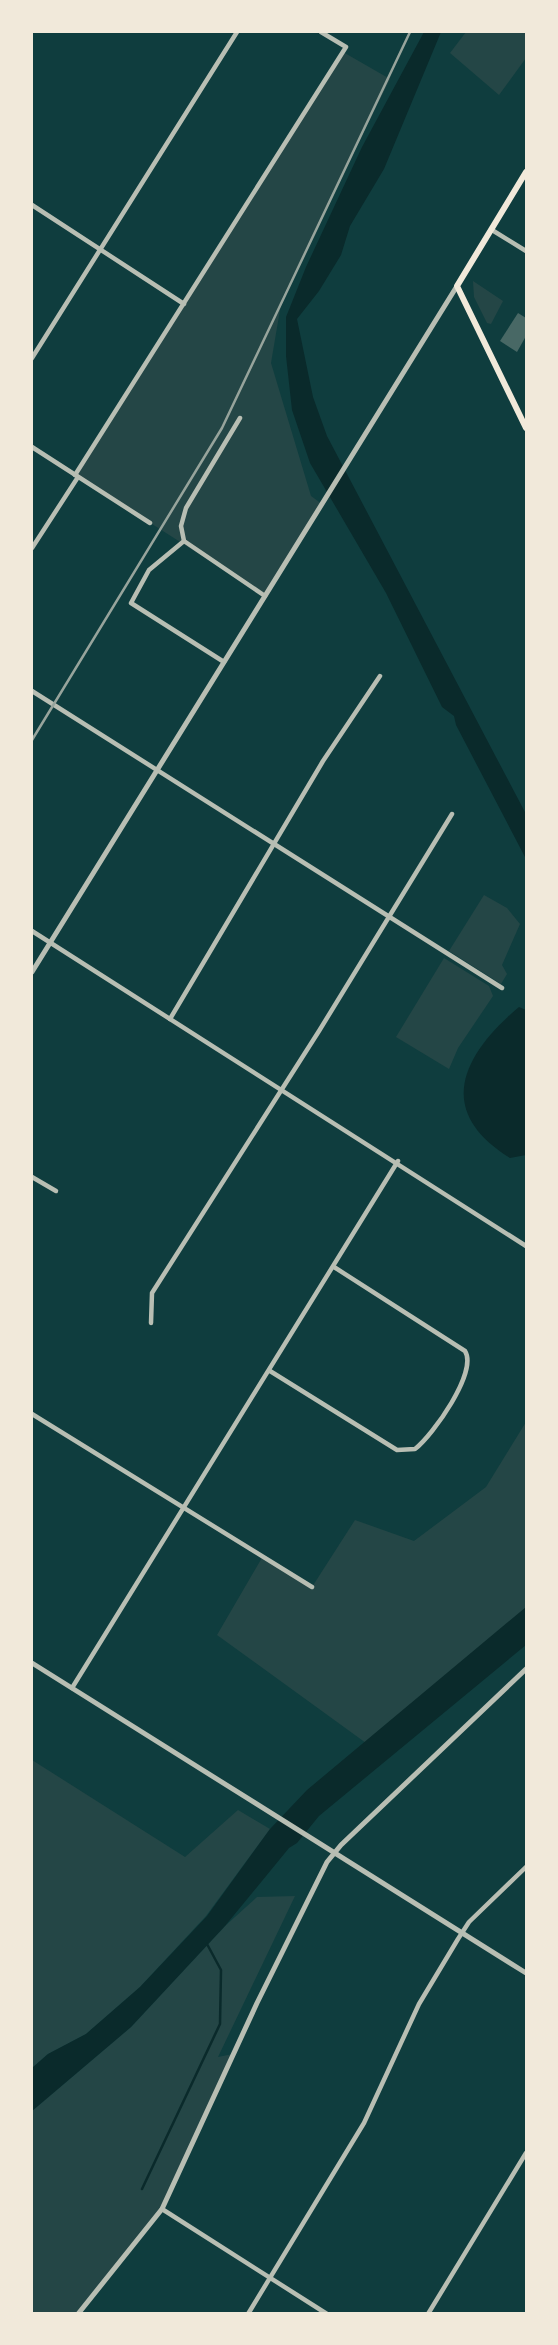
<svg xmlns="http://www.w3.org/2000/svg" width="558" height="2345" font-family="'DM Sans',sans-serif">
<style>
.green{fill:#244646}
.water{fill:#0a2a2b}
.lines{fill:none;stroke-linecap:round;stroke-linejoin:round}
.stream{stroke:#0a2a2b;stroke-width:2.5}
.building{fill:#486865}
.minor{stroke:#b8beb3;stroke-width:4.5}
.tertiary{stroke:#b8beb3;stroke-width:5}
.secondary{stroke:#f1e9da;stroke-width:6}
.rail{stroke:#97a49c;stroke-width:2.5}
</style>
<rect width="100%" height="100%" fill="#0f3d3e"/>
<g class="green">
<polygon points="466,32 526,32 526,58 499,95 450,53"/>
<polygon points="343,52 390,79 282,298 271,363 311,496 322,504 265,596 75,475"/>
<polygon points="473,281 503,301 491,324 487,323 474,297"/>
<polygon points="484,895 507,908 520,924 502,965 507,974 501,984 449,951"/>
<polygon points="444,958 489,986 493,996 458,1048 449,1069 396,1037"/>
<polygon points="526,1422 526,1626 377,1751 217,1635 263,1556 312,1587 355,1520 414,1541 486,1487"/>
<polygon points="32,1760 185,1857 238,1810 270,1829 206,1916 140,1987 86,2034 48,2054 32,2068"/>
<polygon points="295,1896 218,2057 233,2054 162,2209 78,2313 32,2313 32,2111 131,2027 225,1926 257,1897"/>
</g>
<g class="water">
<polygon points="424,32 441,32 384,169 350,226 341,255 319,291 297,319 313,397 327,436 526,814 526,859 456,725 454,716 442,707 386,593 310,463 292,410 286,356 286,317 306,267 362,147"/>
<path d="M 519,1007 L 526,1010 L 526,1155 L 510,1158 C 434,1111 462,1055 519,1007 Z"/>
<polygon points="526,1607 526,1645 319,1816 297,1843 289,1848 225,1926 131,2027 32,2111 32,2068 48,2054 86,2034 140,1987 207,1916 270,1829 307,1790"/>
</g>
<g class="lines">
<polyline class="stream" points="142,2189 220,2024 221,1970 207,1944"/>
</g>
<polygon class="building" points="518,313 526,318 526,336 517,352 500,341"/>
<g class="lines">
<g class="minor">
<polyline points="32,205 184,304"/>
<polyline points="492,230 526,251"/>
<polyline points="32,358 237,32"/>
<polyline points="32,447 150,523"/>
<polyline points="75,475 346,47 321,32"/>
<polyline points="184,541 265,596"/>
<polyline points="32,548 78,477"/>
<polyline points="224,662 131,603 149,570 184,541 181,526 186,508 240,418"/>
<polyline points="32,691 502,988"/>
<polyline points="32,931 526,1246"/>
<polyline points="170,1019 323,761 380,676"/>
<polyline points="32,1177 56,1191"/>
<polyline points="151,1323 152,1293 319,1031 452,814"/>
<path d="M 270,1371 L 397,1450 L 415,1449 C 433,1435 478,1372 465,1351 L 334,1267"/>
<polyline points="32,1414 312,1587"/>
<polyline points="72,1688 398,1161"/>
<polyline points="162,2209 327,2314"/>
<polyline points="248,2314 364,2123 419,2004 458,1939 469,1922 526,1867"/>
<polyline points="428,2314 526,2153"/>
</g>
<g class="tertiary">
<polyline points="32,972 457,286"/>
<polyline points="32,1663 526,1973"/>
<polyline points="78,2314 162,2209 257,2003 327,1862 341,1845 526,1669"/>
</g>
<polyline class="secondary" points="526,172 457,286 526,428"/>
<polyline class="rail" points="32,740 222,428 410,32"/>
</g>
<rect width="558" height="2345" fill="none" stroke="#f1e9da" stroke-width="66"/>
</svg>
